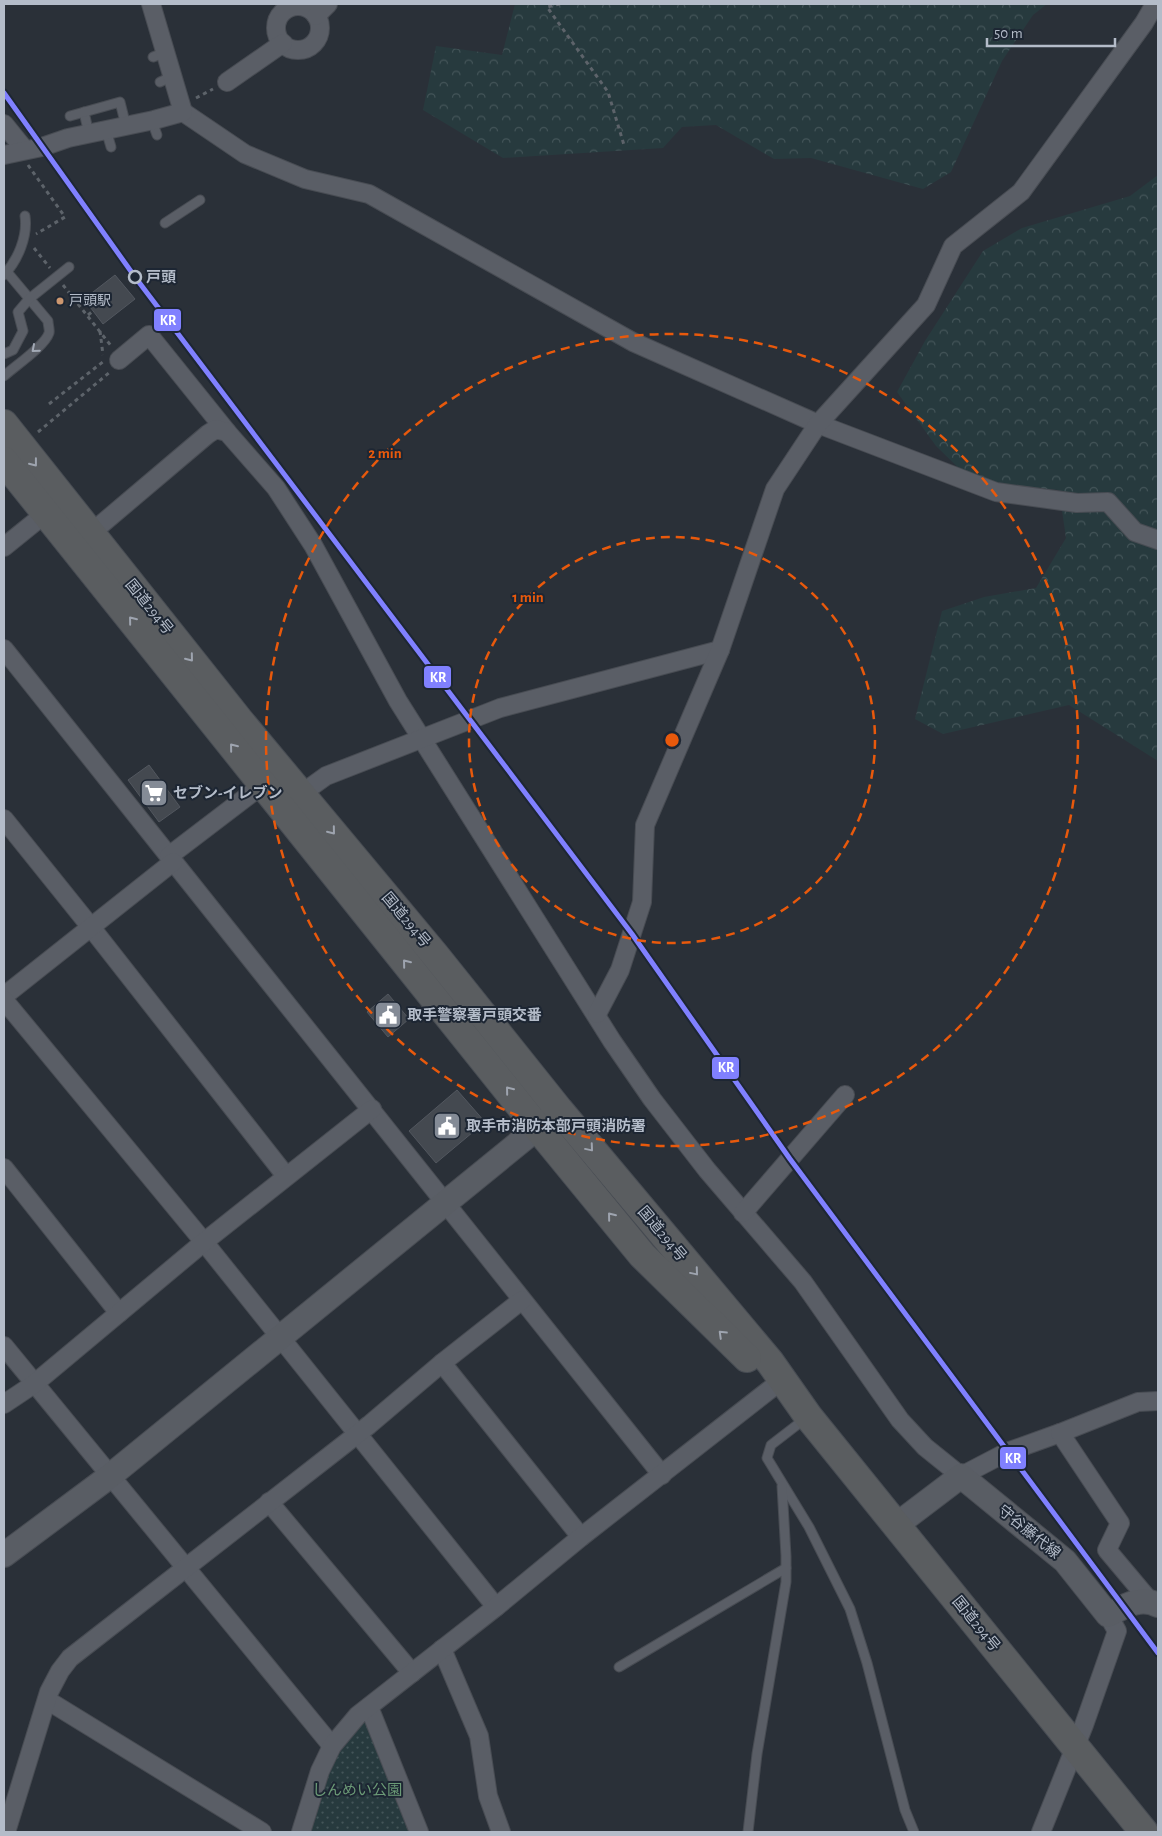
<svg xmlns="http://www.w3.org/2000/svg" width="1162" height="1836" font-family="'Alegreya Sans','Noto Sans JP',sans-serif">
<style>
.forest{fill:url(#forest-crowns)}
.park{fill:url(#park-dots)}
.building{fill:#444950;stroke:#52575f}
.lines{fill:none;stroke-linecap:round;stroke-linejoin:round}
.lane-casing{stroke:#484c53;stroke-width:11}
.street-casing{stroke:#484c53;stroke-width:20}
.secondary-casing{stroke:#484c53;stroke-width:26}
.highway-casing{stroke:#474c53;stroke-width:30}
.path{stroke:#5d636a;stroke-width:3;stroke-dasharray:4 4;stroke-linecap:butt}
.lane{stroke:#5a5e66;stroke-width:9}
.street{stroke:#5a5e66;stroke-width:18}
.secondary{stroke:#595d64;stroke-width:24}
.highway{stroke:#5a5d60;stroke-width:28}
.rail-1-casing{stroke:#1d2633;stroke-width:9}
.rail-1{stroke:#8080ff;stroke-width:5}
.oneway{stroke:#a2a9b5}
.oneway2{stroke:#9ea4af}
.ring{fill:none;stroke:#e8590c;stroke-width:2.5;stroke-dasharray:9 6}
.stop-dot{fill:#1d2633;stroke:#b4bcc9;stroke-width:2.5}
.bus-dot{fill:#cd976f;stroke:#1d2633;stroke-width:2}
.labels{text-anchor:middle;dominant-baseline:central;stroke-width:4;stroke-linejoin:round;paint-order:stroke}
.bus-label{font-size:14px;fill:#b4bcc9;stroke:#1d2633;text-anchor:start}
.stop-label{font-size:15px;font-weight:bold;fill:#b4bcc9;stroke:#1d2633;text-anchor:start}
.street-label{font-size:15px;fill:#b4bcc9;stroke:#1d2633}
.poi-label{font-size:15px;font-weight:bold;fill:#b4bcc9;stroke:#1d2633;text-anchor:start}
.park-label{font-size:15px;fill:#6b9a76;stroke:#1d2633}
.centre{fill:#e8590c;stroke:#1d2633;stroke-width:2.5}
.ring-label{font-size:15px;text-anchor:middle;font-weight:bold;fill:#e8590c;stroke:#1d2633;stroke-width:4;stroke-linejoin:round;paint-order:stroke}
.line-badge{stroke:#1d2633;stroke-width:2}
.badge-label{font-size:14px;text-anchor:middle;font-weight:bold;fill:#fff}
</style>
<defs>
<pattern id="forest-crowns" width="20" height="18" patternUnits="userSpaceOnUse" patternTransform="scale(1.25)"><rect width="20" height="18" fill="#273a3e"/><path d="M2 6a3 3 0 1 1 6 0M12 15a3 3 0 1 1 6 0" fill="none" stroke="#445559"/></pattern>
<pattern id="park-dots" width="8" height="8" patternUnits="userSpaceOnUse" patternTransform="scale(1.25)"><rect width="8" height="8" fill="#273a3e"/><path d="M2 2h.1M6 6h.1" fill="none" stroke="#445559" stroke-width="1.8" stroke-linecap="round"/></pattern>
</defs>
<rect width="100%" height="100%" fill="#2a3038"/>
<g class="forest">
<polygon points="515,4 1047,4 1033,15 1002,61 951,172 923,189 811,158 774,159 716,125 682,127 663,148 503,158 423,110 436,46 502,55"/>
<polygon points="1158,175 1158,761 1069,705 943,734 915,719 942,611 984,597 1036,588 1066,538 1059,490 974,483 936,446 897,392 925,341 983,251 1022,228 1130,196"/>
</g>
<polygon class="park" points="369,1707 419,1832 301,1832 320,1771"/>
<g class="building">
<polygon points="115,275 135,299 103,324 84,299"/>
<polygon points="149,765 180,807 159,822 128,780"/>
<polygon points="388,994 409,1019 388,1037 367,1012"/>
<polygon points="457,1090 485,1122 436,1163 409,1131"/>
</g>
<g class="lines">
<g class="lane-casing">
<g id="lane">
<polyline points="153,57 166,52"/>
<polyline points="160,82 173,76"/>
<polyline points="84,112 89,134"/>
<polyline points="70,116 120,102 126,126"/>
<polyline points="152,121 157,135"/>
<polyline points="106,130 111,147"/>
<polyline points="165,223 200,200"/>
<path d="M 4,271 L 7,272 L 48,321 C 48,325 50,330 49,333 C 45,346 15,366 4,376"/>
<path d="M 4,275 C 18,260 28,236 25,216"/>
<polyline points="4,354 13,350 23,331 18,312 29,299 69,267"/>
<polyline points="806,1418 771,1445 767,1458 809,1527 850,1609 867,1663 905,1810 914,1832"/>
<polyline points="619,1667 786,1568"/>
<polyline points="748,1832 757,1754 786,1582 786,1556 782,1486"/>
</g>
</g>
<g class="street-casing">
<g id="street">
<circle cx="298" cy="28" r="22"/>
<polyline points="316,16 328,4"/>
<polyline points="227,82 283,43"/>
<polyline points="183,112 245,154 305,179 369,194 633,342 818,424 996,492 1077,503 1108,502 1135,532 1158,540"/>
<polyline points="4,124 25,150"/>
<polyline points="4,155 42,147 68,138 154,120 183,112 151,4"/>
<polyline points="119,360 149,335 227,432"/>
<polyline points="84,539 208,434 216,429 227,432 276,488 313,545 398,701 612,1041 652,1099 707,1170 803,1282 900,1420 925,1447 961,1476 1007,1452 1060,1433"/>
<polyline points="4,547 46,513"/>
<polyline points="4,649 662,1475"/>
<polyline points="301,794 326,776 500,708 720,650"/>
<polyline points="4,819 90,926 286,1176"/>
<polyline points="169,856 249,795 264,785"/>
<polyline points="4,996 173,862"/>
<polyline points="4,1000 204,1242 496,1607"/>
<polyline points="597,1014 620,970 642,902 645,825 720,650 775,489 818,424 926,305 953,246 1021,192 1144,23 1155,4"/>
<polyline points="4,1168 119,1313"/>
<polyline points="743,1213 845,1095"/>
<polyline points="4,1346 332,1746"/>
<polyline points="442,1363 581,1537"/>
<polyline points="4,1404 34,1384 204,1242 372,1109"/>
<polyline points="269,1502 412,1673"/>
<polyline points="1149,1600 1107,1550 1120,1523 1060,1433 1138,1402 1158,1401"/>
<polyline points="442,1649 479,1736 488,1796 501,1832"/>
<polyline points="47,1700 262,1832"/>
<polyline points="369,1707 419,1832"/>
<polyline points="6,1832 49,1692 60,1671 70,1658 369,1425 442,1363 522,1300"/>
<polyline points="301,1832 320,1771 332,1746 358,1715 496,1607 581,1537 782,1380"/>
<polyline points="1041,1832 1084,1725 1117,1631 1108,1615"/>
</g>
</g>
<g class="secondary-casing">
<g id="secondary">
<path d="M 895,1526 L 961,1476 L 1065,1561 L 1108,1615 C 1125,1606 1140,1596 1158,1605"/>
<polyline points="4,1555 110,1476 552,1116"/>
</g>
</g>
<g class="highway-casing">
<g id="highway">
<polyline points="4,424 239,720 435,955 559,1110 770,1362 808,1416 1144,1832"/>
<polyline points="4,461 537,1127 642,1255 747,1358"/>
</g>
</g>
<g class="path">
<polyline points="560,4 547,7 608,92 624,145"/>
<polyline points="196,98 213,89"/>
<polyline points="28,165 65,217 36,234"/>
<polyline points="34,248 50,268"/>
<polyline points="63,285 112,347"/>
<polyline points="88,315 93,311"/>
<polyline points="100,331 103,355"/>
<polyline points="49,404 104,361"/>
<polyline points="38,432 110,372"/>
</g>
<use href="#lane" class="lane"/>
<use href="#street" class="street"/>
<use href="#secondary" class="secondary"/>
<use href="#highway" class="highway"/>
<g class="rail-1-casing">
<polyline id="rail-1" points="4,93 135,277 632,934 790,1159 1158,1653"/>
</g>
<use href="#rail-1" class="rail-1"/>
</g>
<defs><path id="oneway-chevron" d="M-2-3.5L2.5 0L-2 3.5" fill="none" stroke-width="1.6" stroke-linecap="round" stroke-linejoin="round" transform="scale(1.25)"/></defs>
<use class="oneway" href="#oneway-chevron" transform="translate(35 349) rotate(139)"/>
<g class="oneway2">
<use href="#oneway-chevron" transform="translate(34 463) rotate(52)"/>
<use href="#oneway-chevron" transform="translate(132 620) rotate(-129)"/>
<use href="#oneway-chevron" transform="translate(190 658) rotate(51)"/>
<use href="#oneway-chevron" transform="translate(233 747) rotate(-129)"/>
<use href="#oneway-chevron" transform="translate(332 831) rotate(51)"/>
<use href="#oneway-chevron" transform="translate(406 963) rotate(-129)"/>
<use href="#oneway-chevron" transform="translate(509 1090) rotate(-129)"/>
<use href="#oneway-chevron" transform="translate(590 1148) rotate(50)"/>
<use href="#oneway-chevron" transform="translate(611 1216) rotate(-129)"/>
<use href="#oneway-chevron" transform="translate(695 1272) rotate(50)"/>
<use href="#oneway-chevron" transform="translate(722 1334) rotate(-136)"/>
</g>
<g class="ring">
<circle cx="672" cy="740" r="203"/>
<circle cx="672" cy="740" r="406"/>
</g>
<defs>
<g id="supermarket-square" transform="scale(1.4375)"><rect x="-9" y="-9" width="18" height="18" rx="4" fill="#848b96" stroke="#1d2633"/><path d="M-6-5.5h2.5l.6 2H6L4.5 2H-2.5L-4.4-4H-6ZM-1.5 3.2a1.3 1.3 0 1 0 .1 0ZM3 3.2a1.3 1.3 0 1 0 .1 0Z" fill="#fff"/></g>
<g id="civic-square" transform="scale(1.4375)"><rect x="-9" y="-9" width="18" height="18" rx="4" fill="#848b96" stroke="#1d2633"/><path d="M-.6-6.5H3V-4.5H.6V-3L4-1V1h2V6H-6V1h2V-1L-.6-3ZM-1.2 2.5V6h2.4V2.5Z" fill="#fff"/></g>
</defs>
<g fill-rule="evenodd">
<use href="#supermarket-square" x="154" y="793"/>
<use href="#civic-square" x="388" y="1015"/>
<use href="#civic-square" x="447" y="1126"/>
</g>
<circle class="stop-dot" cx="135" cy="277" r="6"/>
<circle class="bus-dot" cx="60" cy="301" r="4.5"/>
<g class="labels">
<g class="bus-label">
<text x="69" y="301">戸頭駅</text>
</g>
<g class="stop-label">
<text x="146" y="277">戸頭</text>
</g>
<g class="street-label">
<text transform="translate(149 607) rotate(51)">国道294号</text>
<text transform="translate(406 920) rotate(50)">国道294号</text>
<text transform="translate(662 1234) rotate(50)">国道294号</text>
<text transform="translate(1029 1532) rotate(39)">守谷藤代線</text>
<text transform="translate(976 1624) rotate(51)">国道294号</text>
</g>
<g class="poi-label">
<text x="173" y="793">セブン-イレブン</text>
<text x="407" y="1015">取手警察署戸頭交番</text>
<text x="466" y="1126">取手市消防本部戸頭消防署</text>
</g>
<g class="park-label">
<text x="357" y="1790">しんめい公園</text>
</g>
</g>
<circle cx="672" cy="740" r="8" class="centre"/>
<g class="ring-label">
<text x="385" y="458">2 min</text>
<text x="528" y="602">1 min</text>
</g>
<g class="line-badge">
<rect x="153" y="308" width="29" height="24" rx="5" fill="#8080ff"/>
<rect x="423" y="665" width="29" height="24" rx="5" fill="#8080ff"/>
<rect x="711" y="1056" width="29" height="24" rx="5" fill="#8080ff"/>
<rect x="999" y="1446" width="28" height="24" rx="5" fill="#8080ff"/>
</g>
<g class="badge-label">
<text x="168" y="325">KR</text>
<text x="438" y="682">KR</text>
<text x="726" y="1072">KR</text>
<text x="1013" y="1463">KR</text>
</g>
<rect width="1162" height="1836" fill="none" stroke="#b4bcc9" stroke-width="10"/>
<path d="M987 38v8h128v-8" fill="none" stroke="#b4bcc9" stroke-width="2.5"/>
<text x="994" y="38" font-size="15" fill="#b4bcc9" stroke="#1d2633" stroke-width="4" paint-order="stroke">50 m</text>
</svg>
